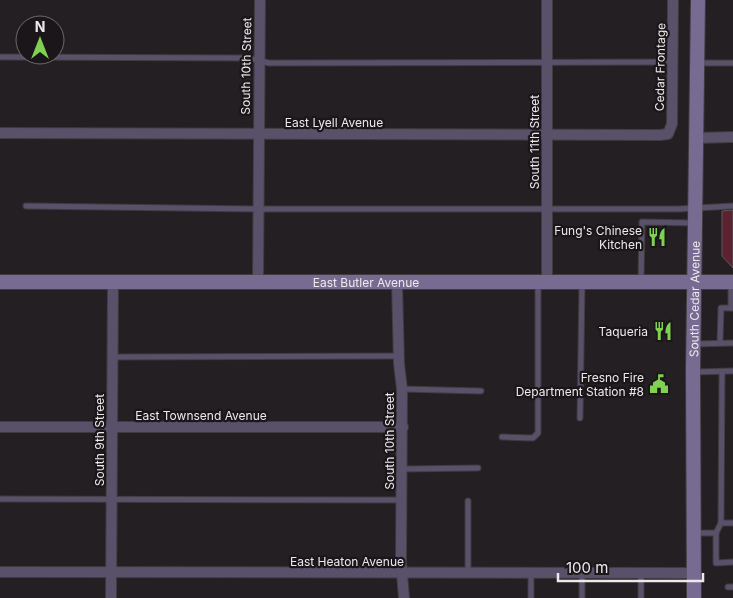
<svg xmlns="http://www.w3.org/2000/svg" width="733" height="598" font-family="Inter,sans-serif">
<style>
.building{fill:#5b2032;stroke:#60585a;filter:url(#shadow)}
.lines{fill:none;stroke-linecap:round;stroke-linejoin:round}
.lane-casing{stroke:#403b3f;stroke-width:7}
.street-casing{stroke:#403b3f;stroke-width:12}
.secondary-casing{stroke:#403b3f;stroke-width:16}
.lane{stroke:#585169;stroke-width:5}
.street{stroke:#585169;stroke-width:10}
.secondary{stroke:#776b92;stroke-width:14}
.labels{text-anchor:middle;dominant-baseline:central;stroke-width:4.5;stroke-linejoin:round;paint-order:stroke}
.street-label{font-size:12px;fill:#ece9ec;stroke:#1b161a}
.poi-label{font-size:12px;fill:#ece9ec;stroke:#1b161a;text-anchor:end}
</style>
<defs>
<filter id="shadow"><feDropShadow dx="2.5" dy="-2.5" stdDeviation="0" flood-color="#0009"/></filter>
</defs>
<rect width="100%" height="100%" fill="#241f23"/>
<polygon class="building" points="733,210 733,268 722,256 722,211"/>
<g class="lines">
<g class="lane-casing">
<g id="lane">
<polyline points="0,57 249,58 269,63 672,62"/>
<polyline points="698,63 733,63"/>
<polyline points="26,206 257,209 679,209 733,206"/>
<polyline points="641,281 642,222 695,223"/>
<polyline points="731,308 731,283"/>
<polyline points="720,343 721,308 733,308"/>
<polyline points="694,344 733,343"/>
<polyline points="113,357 398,356"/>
<polyline points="694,372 733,371"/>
<polyline points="722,372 721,523 716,533 716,563 733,562"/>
<polyline points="402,389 481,391"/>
<polyline points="580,418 582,284"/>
<polyline points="502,437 533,438 538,433 538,284"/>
<polyline points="403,469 478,468"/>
<polyline points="0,499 401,500"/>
<polyline points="468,501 468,572"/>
<polyline points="721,523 733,523"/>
<polyline points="694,533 716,533"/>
<polyline points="531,573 531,598"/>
<polyline points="582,573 582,598"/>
<polyline points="641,573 641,598"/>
<polyline points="728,587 733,587"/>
</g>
</g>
<g class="street-casing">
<g id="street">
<polyline points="547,0 547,284"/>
<polyline points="0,133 660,135 668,134 672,124 673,0"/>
<polyline points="696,138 733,137"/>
<polyline points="258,283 260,0"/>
<polyline points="397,283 399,364 402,389 401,562 404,598"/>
<polyline points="0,427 403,427"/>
<polyline points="0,572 694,573"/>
<polyline points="111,598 113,282"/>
</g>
</g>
<g class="secondary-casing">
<g id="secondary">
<path id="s1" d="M 0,282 L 733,282"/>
<path id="s2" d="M 694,598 L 693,372 L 698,0"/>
</g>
</g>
<use href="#lane" class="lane"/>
<use href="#street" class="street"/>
<use href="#secondary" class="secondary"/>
</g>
<defs>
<g id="restaurant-bare" transform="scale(1.5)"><path d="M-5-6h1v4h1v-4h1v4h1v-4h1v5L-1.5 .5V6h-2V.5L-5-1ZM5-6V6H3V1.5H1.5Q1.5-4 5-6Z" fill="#80d051" stroke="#1b161a" stroke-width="2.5" paint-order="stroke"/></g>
<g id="civic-bare" transform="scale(1.5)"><path d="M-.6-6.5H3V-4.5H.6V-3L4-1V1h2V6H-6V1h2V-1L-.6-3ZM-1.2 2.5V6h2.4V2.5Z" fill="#80d051" stroke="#1b161a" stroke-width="2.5" paint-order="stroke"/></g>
</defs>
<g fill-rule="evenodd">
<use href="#restaurant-bare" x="657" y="237"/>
<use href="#restaurant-bare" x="663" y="331"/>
<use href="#civic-bare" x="659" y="384"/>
</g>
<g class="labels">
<g class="street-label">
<text transform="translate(246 66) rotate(-89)">South 10th Street</text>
<text transform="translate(660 67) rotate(-89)">Cedar Frontage</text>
<text x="334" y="122">East Lyell Avenue</text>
<text transform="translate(534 142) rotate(-90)">South 11th Street</text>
<text stroke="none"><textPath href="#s1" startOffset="366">East Butler Avenue</textPath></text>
<text stroke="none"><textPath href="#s2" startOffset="299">South Cedar Avenue</textPath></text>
<text x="201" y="415">East Townsend Avenue</text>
<text transform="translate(99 440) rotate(-90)">South 9th Street</text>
<text transform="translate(389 441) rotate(-90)">South 10th Street</text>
<text x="347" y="561">East Heaton Avenue</text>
</g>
<g class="poi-label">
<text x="642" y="230">Fung's Chinese<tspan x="642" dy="14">Kitchen</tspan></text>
<text x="648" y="331">Taqueria</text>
<text x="644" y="377">Fresno Fire<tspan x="644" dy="14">Department Station #8</tspan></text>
</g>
</g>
<g transform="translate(40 40)"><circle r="24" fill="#1b161a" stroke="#6f6a6e"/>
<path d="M0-4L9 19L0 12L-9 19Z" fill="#80d051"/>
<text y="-8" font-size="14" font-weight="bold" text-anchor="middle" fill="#ece9ec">N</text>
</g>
<path d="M558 573v8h145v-8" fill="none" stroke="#ece9ec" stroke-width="2.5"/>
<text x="566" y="573" font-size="15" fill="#ece9ec" stroke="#1b161a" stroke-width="4" paint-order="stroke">100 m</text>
</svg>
